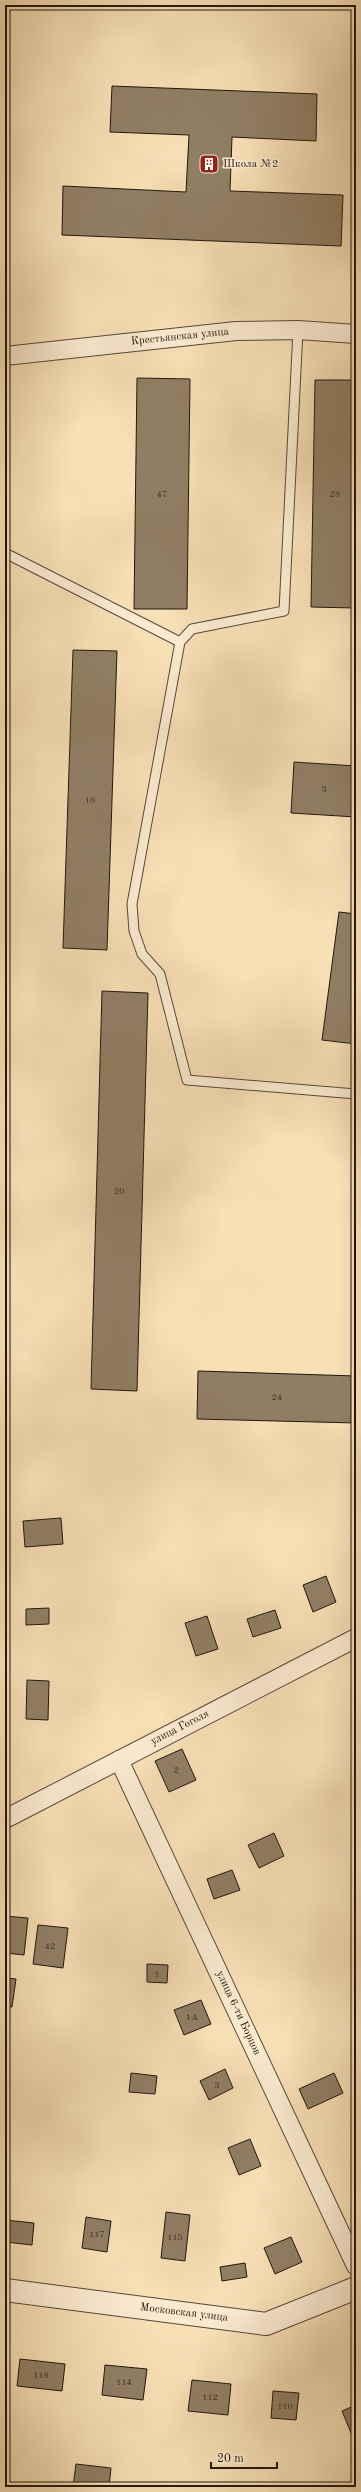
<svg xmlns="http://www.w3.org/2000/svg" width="361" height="2492" font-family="'Old Standard TT',serif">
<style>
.building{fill:#907f65;stroke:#21170e}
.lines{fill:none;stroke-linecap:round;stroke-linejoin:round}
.service-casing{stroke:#564938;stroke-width:11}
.minor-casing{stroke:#564938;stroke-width:20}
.tertiary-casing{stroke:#564938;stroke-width:24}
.service{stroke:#faead0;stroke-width:9}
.minor{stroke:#faead0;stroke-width:18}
.tertiary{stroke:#faead0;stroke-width:22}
.labels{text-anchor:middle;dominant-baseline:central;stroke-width:3;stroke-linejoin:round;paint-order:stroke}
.number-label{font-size:9px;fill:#3d3124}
.poi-label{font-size:11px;fill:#21170e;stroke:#faead0;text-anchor:start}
.street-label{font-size:11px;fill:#21170e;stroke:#faead0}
</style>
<rect width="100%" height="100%" fill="#f7dfb6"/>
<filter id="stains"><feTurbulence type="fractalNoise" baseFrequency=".005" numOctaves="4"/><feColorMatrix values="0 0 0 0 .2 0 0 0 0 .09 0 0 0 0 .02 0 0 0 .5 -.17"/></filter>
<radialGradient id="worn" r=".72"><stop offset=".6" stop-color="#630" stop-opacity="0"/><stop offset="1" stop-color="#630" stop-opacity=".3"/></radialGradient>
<g class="building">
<polygon points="112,86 317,94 316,141 232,137 230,191 343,195 341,246 62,235 63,186 186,192 189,135 110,132"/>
<polygon points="137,378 190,379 187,609 134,609"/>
<polygon points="315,380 356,380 356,608 311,607"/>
<polygon points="73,650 117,651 107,950 63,948"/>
<polygon points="294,762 356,766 356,817 291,813"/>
<polygon points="339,912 356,914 356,1044 322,1040"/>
<polygon points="102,991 148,993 137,1391 91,1389"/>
<polygon points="198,1371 356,1376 356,1423 197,1419"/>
<polygon points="61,1518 63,1544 25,1547 23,1521"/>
<polygon points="326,1576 336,1602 313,1612 303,1585"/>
<polygon points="49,1608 49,1624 26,1625 26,1609"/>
<polygon points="275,1610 281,1628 253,1637 247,1619"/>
<polygon points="207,1616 218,1649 196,1656 185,1623"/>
<polygon points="27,1680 49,1681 48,1720 26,1719"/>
<polygon points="182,1749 196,1780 169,1792 155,1761"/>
<polygon points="274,1833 284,1856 259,1868 248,1845"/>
<polygon points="232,1870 240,1890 214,1899 207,1879"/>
<polygon points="5,1916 28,1918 24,1955 5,1953"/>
<polygon points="38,1925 68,1928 63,1968 33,1964"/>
<polygon points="147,1964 168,1965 167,1983 147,1982"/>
<polygon points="5,1978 16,1979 12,2007 5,2006"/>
<polygon points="201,2000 211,2024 184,2035 174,2010"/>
<polygon points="225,2069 233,2088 209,2100 200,2081"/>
<polygon points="131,2073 157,2076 155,2094 129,2092"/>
<polygon points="334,2073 343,2093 308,2109 299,2089"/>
<polygon points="250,2139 261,2166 239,2175 228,2148"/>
<polygon points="166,2212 190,2215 185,2261 161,2258"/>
<polygon points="86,2217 111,2221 107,2252 82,2248"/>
<polygon points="5,2220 34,2223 32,2245 5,2242"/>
<polygon points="291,2237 302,2262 275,2274 264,2248"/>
<polygon points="245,2263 247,2277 222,2281 220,2267"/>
<polygon points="20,2359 65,2364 62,2391 17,2386"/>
<polygon points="105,2365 147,2369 143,2400 102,2395"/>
<polygon points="192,2380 231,2384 228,2415 188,2411"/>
<polygon points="273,2391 299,2393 296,2420 271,2418"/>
<polygon points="356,2405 356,2445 342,2411"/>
<polygon points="76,2464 111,2468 109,2487 73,2487"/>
</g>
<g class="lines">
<g class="service-casing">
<g id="service">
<polyline points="298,330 284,611 192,629 180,642 132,904 134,931 142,954 160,974 187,1080 356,1094"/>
<polyline points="5,553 180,642"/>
</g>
</g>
<g class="minor-casing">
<g id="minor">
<polyline points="5,356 236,331 298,330 356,334"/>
<polyline points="119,1760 356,2266"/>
<polyline points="5,1819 356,1638"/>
</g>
</g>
<g class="tertiary-casing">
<polyline id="tertiary" points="5,2290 266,2324 356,2288"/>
</g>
<use href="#service" class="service"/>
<use href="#minor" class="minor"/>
<use href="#tertiary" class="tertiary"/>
</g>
<defs>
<g id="building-square" transform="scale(1)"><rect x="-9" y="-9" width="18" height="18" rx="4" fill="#8f2418" stroke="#faead0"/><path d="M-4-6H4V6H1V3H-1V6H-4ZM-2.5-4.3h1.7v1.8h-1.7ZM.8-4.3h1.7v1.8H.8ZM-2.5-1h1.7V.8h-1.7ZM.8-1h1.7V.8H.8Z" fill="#fff"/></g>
</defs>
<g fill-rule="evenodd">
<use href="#building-square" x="209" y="164"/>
</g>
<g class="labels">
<g class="number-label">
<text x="162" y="494">47</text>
<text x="335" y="494">28</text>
<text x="324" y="789">3</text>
<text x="90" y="800">18</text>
<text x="119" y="1191">20</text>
<text x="277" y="1397">24</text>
<text x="176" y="1770">2</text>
<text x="50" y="1946">42</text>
<text x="157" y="1974">1</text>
<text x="192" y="2017">1А</text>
<text x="217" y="2085">3</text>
<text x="97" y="2234">117</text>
<text x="175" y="2237">115</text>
<text x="41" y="2375">118</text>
<text x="124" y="2382">114</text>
<text x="210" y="2397">112</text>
<text x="285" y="2406">110</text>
</g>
<g class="poi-label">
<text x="223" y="164">Школа №2</text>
</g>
<g class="street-label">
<text transform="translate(180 337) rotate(-6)">Крестьянская улица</text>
<text transform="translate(180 1728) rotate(-27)">улица Гоголя</text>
<text transform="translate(238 2013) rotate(65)">улица 6-ти Борцов</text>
<text transform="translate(184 2313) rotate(7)">Московская улица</text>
</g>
</g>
<rect width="361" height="2492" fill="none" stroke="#f7dfb6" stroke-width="20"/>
<rect x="6" y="6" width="349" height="2480" fill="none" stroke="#21170e" stroke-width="2"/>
<rect x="10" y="10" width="341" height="2472" fill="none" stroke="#21170e"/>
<path d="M211 2462v6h66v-6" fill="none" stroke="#21170e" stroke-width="2"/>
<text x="217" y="2462" font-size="12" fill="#21170e" stroke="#faead0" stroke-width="3" paint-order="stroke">20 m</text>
<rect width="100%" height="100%" filter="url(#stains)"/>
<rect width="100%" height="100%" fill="url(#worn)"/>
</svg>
